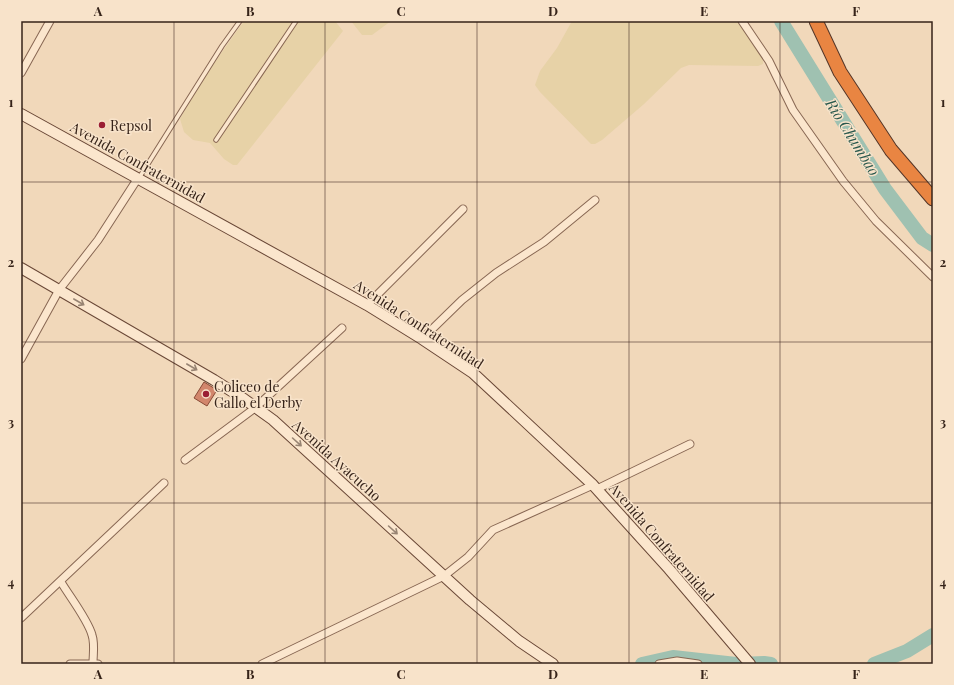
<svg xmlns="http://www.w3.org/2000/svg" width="954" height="685" font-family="'Playfair Display',serif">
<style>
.farmland{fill:#e7d2a7}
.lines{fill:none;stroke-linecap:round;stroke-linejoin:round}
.river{stroke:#9fc1b1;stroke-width:14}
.building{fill:#d2866c;stroke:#894b37}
.lane-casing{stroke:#886753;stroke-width:5.5}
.street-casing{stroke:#886753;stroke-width:9}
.secondary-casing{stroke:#6a4837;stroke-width:12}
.highway-casing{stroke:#553628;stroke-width:15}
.lane{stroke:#fbe6cd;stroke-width:3.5}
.street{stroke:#fbe6cd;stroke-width:7}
.secondary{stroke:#fbe6cd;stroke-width:10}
.highway{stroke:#e98542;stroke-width:13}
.oneway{stroke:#988473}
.grid{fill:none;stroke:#362319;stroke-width:1;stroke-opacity:0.55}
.poi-dot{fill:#9b1f34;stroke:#f8e3ca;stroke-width:1.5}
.labels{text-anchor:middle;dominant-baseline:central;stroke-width:3;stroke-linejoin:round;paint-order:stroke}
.poi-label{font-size:14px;fill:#362319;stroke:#f8e3ca;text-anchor:start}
.street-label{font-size:14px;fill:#362319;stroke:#f8e3ca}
.water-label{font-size:15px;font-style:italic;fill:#27574c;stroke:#f8e3ca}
.neatline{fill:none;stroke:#362319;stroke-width:1.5}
.grid-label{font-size:13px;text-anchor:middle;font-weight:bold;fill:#362319}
</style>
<rect width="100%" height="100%" fill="#f1d8ba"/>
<g class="farmland">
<polygon points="244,21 335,21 343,31 237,165 233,165 224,159 210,143 193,140 184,132 180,119 190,101 212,66"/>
<polygon points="351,21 391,21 372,35 362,35"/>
<polygon points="572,21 738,21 763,59 763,64 758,66 689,65 681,68 644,104 602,140 595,144 591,144 540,92 535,85 540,71 557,48"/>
</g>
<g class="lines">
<g class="river">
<polyline points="781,21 885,189 922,238 933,245"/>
<polyline points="642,664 673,657 736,664"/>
<polyline points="739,664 764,663 771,664"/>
<polyline points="874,664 907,651 933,635"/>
</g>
</g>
<polygon class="building" points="204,382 217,390 207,406 194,398"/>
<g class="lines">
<g class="lane-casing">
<g id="lane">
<polyline points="216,140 296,21"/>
<polyline points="139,178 222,46 240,21"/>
</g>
</g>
<g class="street-casing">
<g id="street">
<polyline points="742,21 769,61 793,110 843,181 876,221 933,277"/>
<polyline points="21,73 50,21"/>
<polyline points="367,305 463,209"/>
<polyline points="422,339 462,300 496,273 544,242 595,200"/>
<polyline points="21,359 59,290 98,240 138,178"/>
<polyline points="185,460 255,408 342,328"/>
<polyline points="597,489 690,444"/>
<path d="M 61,582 C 70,597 88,620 92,635 C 95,644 93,654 93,663"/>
<polyline points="21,618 164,483"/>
<polyline points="70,664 98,664"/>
<polyline points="262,664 444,576 468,557 493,530 593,485"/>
<polyline points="659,664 677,661 698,664"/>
</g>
</g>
<g class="secondary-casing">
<g id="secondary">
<polyline points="21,114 367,305 422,339 473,373 593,485 669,569 750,664"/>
<polyline points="21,268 214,380 244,399 273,420 470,600 519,641 553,664"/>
</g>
</g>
<g class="highway-casing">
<polyline id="highway" points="816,21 840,72 891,150 933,199"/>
</g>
<use href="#lane" class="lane"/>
<use href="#street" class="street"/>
<use href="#secondary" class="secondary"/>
<use href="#highway" class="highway"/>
</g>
<defs><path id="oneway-shaft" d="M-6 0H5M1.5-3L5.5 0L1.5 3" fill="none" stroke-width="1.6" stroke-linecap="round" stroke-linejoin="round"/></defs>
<g class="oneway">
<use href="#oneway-shaft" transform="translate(79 302) rotate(30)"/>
<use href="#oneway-shaft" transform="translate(192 367) rotate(30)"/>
<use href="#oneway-shaft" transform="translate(297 442) rotate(42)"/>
<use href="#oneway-shaft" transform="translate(393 530) rotate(42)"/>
</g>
<path class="grid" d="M 174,21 L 174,664M 325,21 L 325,664M 477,21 L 477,664M 629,21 L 629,664M 780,21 L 780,664M 21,182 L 933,182M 21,342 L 933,342M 21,503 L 933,503"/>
<g class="poi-dot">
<circle cx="102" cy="125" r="4"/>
<circle cx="206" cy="394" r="4"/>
</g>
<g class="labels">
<g class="poi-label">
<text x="110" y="125">Repsol</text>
<text x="214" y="386">Coliceo de<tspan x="214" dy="16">Gallo el Derby</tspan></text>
</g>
<g class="street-label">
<text transform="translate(138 162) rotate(29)">Avenida Confraternidad</text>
<text transform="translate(419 324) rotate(33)">Avenida Confraternidad</text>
<text transform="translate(337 460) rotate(42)">Avenida Ayacucho</text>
<text transform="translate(662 542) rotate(49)">Avenida Confraternidad</text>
</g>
<g class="water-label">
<text transform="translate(853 137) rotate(58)">Río Chumbao</text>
</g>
</g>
<rect width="954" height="685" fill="none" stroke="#f8e3ca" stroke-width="44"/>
<rect x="22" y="22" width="910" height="641" class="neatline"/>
<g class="grid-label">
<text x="98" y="16">A</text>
<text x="250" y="16">B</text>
<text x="401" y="16">C</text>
<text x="553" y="16">D</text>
<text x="704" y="16">E</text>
<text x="856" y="16">F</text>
<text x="11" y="107">1</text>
<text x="943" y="107">1</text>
<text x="11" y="267">2</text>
<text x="943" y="267">2</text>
<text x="11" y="427">3</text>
<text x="943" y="427">3</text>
<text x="11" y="587">4</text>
<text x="943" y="587">4</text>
<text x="98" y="679">A</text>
<text x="250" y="679">B</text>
<text x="401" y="679">C</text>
<text x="553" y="679">D</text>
<text x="704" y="679">E</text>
<text x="856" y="679">F</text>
</g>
</svg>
